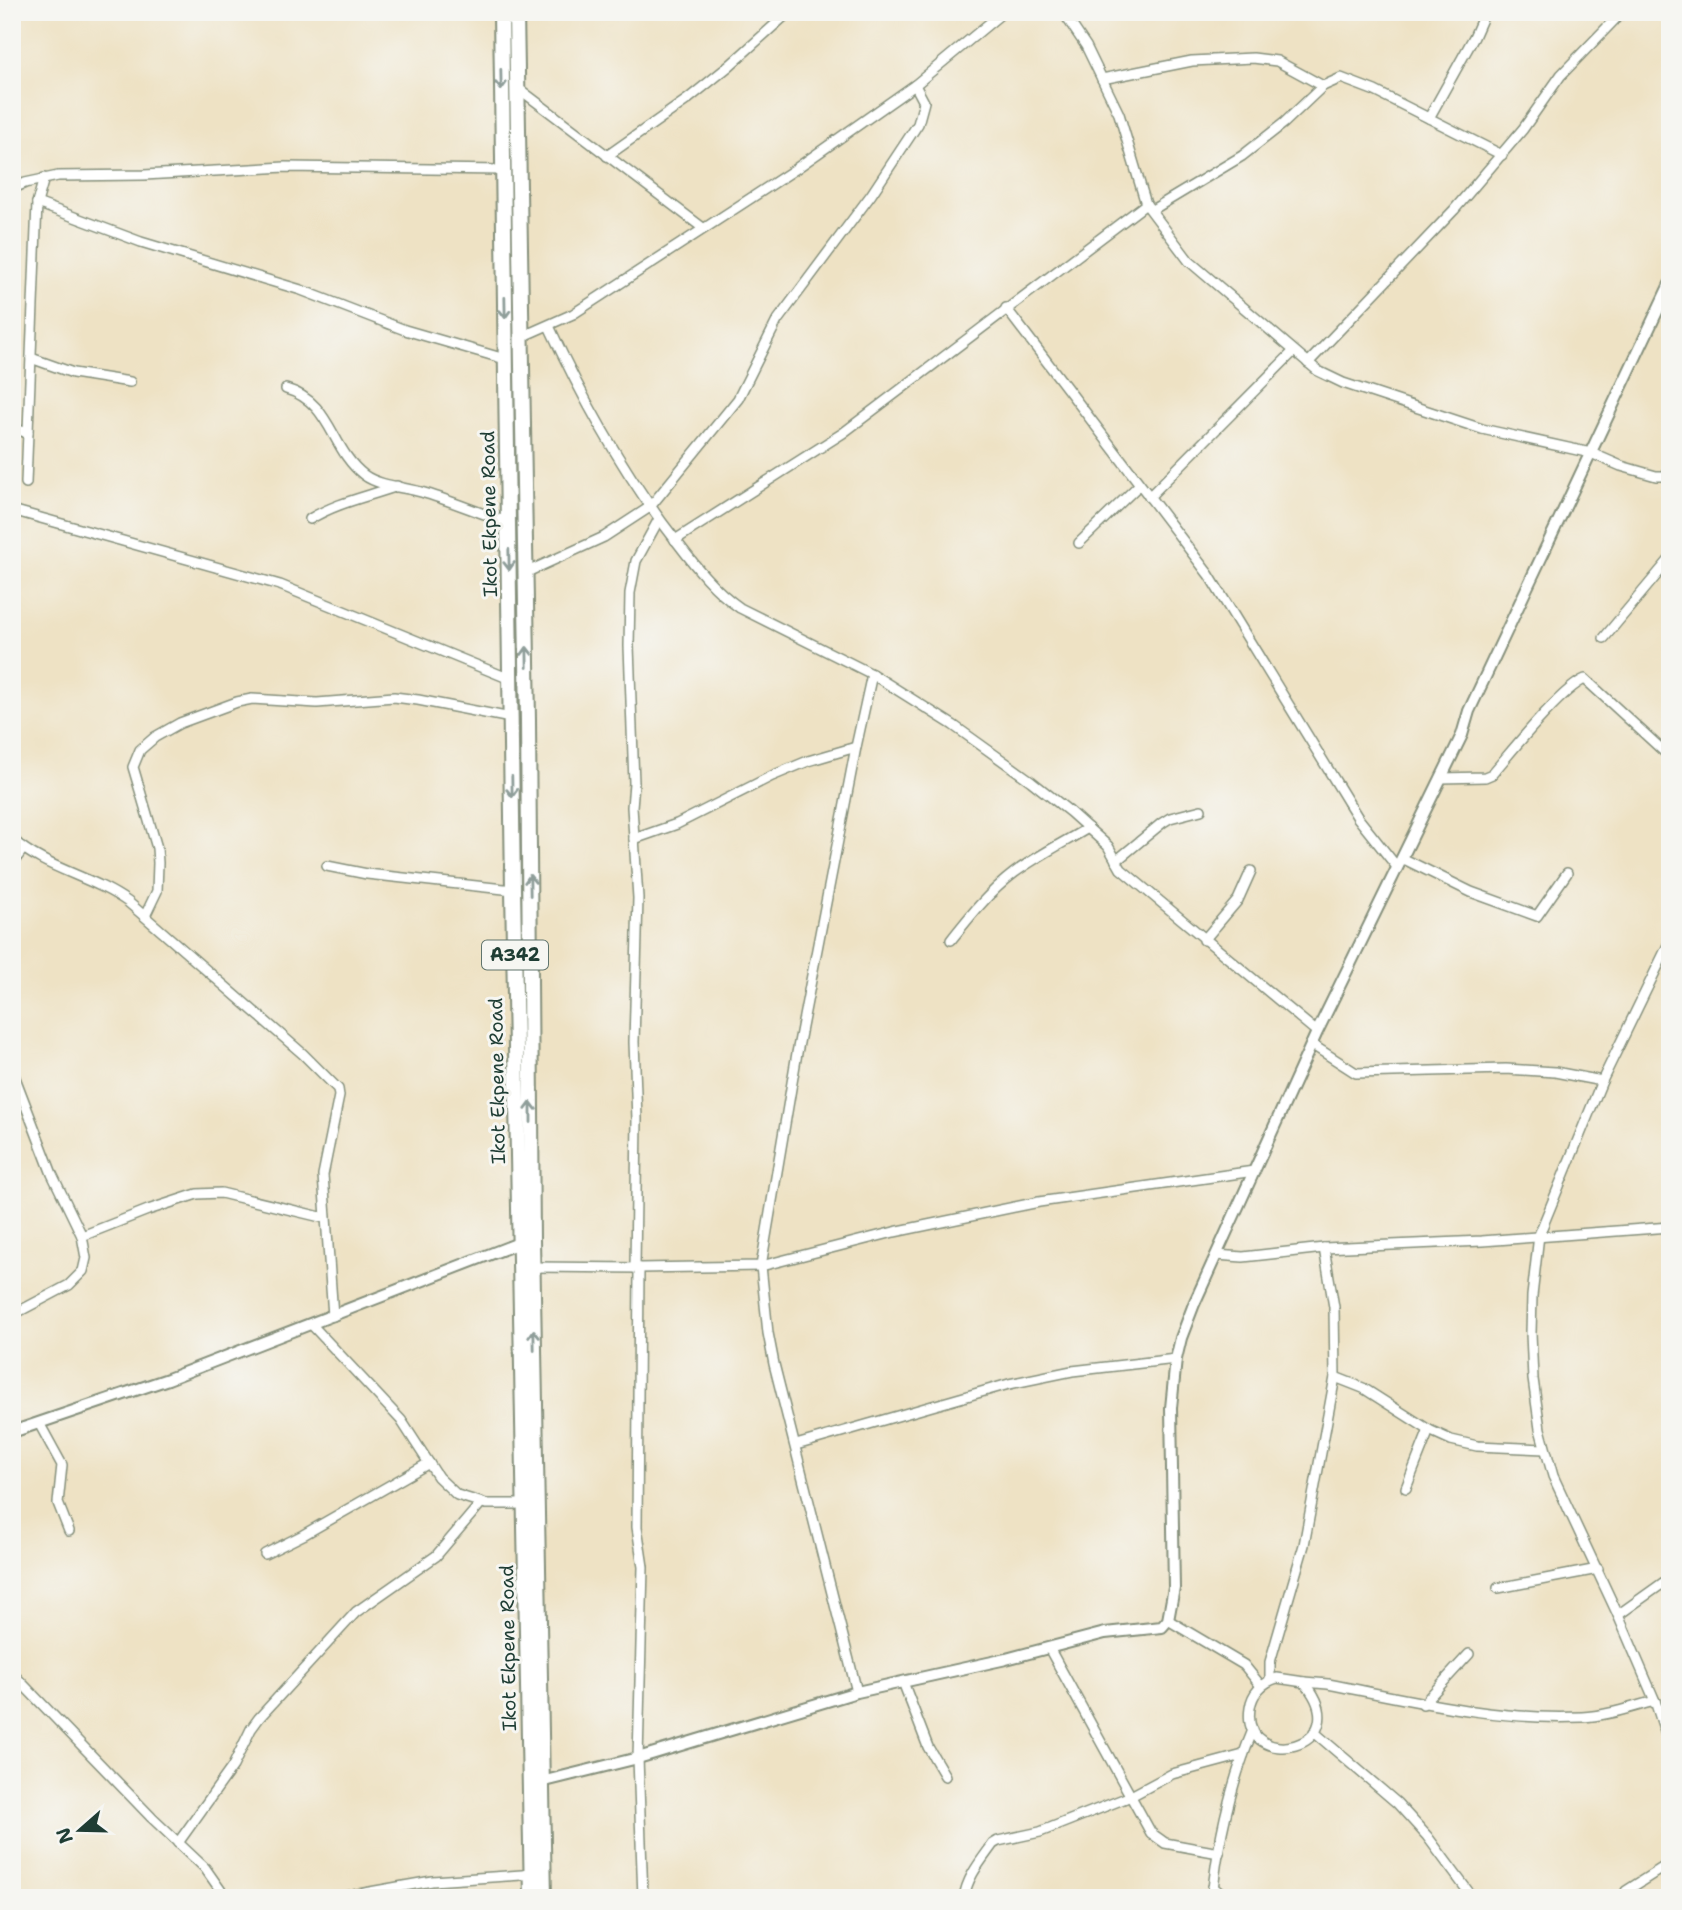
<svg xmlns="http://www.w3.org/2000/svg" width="1682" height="1910" font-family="'Shantell Sans',sans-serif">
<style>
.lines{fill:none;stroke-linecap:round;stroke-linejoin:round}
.minor-casing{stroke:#86907c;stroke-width:12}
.tertiary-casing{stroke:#86907c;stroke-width:14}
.trunk-casing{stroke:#86907c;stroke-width:18}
.minor{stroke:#fff;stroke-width:9}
.tertiary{stroke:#fff;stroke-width:10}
.trunk{stroke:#fff;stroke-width:14}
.oneway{stroke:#8f9e9a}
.labels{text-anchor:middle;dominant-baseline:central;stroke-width:6;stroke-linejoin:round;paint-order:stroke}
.shield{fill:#f6f6f2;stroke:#60746d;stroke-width:2}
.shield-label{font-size:18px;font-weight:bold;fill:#1f3d34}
.street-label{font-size:19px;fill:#1f3d34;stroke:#f6f6f2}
</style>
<rect width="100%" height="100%" fill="#f6f6f2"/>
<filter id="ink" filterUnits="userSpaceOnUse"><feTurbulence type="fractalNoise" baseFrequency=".0143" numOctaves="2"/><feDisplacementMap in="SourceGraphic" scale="14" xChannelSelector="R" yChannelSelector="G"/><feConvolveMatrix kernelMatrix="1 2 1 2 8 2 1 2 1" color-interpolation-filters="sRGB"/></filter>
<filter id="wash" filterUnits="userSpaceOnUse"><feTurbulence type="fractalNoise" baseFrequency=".00686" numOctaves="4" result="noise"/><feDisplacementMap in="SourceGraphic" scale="28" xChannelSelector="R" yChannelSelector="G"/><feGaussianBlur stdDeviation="1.57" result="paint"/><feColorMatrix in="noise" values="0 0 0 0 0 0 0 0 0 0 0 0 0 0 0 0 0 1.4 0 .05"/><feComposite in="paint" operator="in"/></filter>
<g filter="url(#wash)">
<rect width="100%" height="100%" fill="#eee2c4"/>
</g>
<g filter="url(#ink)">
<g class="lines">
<g class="minor-casing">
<g id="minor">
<polyline points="1063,12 1086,46 1119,114 1146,204 1189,261 1318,371 1343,383 1482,429 1591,453 1621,466 1656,476 1670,476"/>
<polyline points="1102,79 1192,61 1253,58 1277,61 1323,86"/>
<polyline points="518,88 703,228"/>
<polyline points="1429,118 1474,37 1485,12"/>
<polyline points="607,156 688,99 729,66 789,12"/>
<polyline points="12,189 25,183 58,176 144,175 285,167 502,170"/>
<polyline points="37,203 141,242 301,290 405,330 505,359"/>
<polyline points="1152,210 1242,156 1284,123 1323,86 1341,78 1375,91 1502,155"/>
<polyline points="1006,308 1209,575 1358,818 1397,867"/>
<path d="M 549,326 C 584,402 625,476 677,542 C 696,567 714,590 740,608 L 872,674 L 953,725 L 1031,781 L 1070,812 L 1108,846 L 1121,869 L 1317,1032"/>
<polyline points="521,337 573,314 794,170 915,85 1003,12"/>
<polyline points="31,358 73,373 130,382"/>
<polyline points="1308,363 1454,210 1523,129 1561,75 1622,12"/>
<path d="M 286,389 C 332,402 330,449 364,475 C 379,486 403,487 421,492 C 450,500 478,513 508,522"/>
<polyline points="12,428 28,433"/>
<polyline points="26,483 37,203 44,178"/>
<polyline points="1149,497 1294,351"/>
<polyline points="12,510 280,585 510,679"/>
<path d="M 310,519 C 338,502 367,497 397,486"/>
<polyline points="675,540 843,433 1146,204"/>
<polyline points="1079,543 1139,485"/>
<polyline points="525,573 604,537 650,507 738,399 777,321 871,195 918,124 924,102 915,85"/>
<polyline points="1604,638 1670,559"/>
<path d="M 1441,778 L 1485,777 L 1492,774 C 1511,752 1562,688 1585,679 L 1670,757"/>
<path d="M 12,839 C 45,869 92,876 128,902 L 303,1054 L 338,1089 L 339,1096 L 323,1175 L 333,1316"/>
<polyline points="634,839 677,824 772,776 808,761 856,747"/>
<polyline points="1402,858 1471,892 1537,916 1567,873"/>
<polyline points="1116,861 1162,823 1170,818 1201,810"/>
<polyline points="12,864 23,849"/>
<polyline points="327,866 367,874 513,890"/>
<polyline points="145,916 157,891 158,863 157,848 133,767 140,750 155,737 180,723 237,702 252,699 317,703 394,697 418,700 511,718"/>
<path d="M 951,940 C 970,916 989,892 1014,873 C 1037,856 1063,843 1088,828"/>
<polyline points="1204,940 1238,900 1251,871"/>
<polyline points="1670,941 1602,1081 1539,1235 1532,1296 1531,1333 1533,1379 1540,1429 1553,1476 1618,1615 1655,1701 1670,1747"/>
<polyline points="1311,1044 1356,1073 1506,1069 1555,1072 1602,1081"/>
<polyline points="12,1070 52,1174 82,1236 86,1258 83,1271 69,1285 14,1314"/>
<polyline points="82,1236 148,1210 197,1194 221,1193 325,1218"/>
<polyline points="1216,1255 1243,1257 1324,1248 1482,1241 1670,1227"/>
<polyline points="533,1267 639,1268 761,1266 894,1232 1039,1202 1254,1171"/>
<polyline points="635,1268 637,1119 634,1042 638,898 632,807 634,783 629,646 630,593 636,561 659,519"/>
<polyline points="639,1268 637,1527 643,1567 638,1758 643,1898"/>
<polyline points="311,1324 401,1420 438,1477 457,1495 486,1504 530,1504"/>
<polyline points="1335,1377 1363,1388 1429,1430 1451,1440 1477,1446 1544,1449"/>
<polyline points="39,1423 62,1465 58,1503 69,1531"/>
<polyline points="796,1445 1009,1384 1072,1371 1176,1359"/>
<polyline points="1406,1488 1429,1430"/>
<polyline points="265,1554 303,1535 429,1463"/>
<polyline points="1498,1588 1598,1569"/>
<polyline points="1618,1615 1670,1578"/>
<polyline points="1168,1620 1244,1665 1261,1686"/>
<polyline points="1049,1648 1151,1833 1165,1843 1219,1853"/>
<polyline points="12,1673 152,1818 205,1868 226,1898"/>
<path d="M 1277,1678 L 1304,1682 C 1362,1750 1240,1774 1250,1708 C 1252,1693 1263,1682 1277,1678 Z"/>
<polyline points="1270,1680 1270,1662 1304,1545 1335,1377 1334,1307 1324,1248"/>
<polyline points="903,1682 928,1747 945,1776"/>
<path d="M 1304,1682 L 1328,1684 C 1412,1700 1495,1721 1582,1717 C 1607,1716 1631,1707 1655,1701"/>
<polyline points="857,1692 774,1364 768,1333 761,1266 797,1053 856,747 872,674"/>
<polyline points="1423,1704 1469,1654"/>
<polyline points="1314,1732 1397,1803 1427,1836 1473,1898"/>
<polyline points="178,1843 233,1766 251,1729 259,1718 356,1612 436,1556 481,1503"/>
<polyline points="1213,1887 1226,1898"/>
<polyline points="1626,1891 1670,1863"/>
<polyline points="336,1898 432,1881 536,1874"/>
<path d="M 964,1898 C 967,1877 981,1861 993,1844 L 998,1841 L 1040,1832 L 1131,1796 L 1172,1774 L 1243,1755"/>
<path d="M 1212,1898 C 1218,1840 1231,1783 1253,1730"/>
</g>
</g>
<g class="tertiary-casing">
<g id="tertiary">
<polyline points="12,1432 168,1379 519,1243"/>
<polyline points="541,1782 638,1758 857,1692 1006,1659 1105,1633 1162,1627 1168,1620 1174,1588 1171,1408 1176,1359 1181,1338 1194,1304 1317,1032 1462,735 1469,711 1670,284"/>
</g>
</g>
<g class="trunk-casing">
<g id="trunk">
<polyline points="501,12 513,890 532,1898"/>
<polyline points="516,12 528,720 532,1239 544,1898"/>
</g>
</g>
<use href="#minor" class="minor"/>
<use href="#tertiary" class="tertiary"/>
<use href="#trunk" class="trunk"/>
</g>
<defs><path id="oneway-shaft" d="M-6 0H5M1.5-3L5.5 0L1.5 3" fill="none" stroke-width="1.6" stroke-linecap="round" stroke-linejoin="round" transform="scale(1.75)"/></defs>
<g class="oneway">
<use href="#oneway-shaft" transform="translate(501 80) rotate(89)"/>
<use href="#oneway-shaft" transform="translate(505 308) rotate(89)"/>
<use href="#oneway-shaft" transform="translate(509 560) rotate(89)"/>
<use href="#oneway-shaft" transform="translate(527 657) rotate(-91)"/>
<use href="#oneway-shaft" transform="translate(512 787) rotate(89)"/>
<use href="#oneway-shaft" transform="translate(530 885) rotate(-91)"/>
<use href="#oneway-shaft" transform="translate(531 1112) rotate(-90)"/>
<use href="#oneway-shaft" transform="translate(534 1340) rotate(-91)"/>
</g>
</g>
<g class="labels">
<rect class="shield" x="482" y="940.5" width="66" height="29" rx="5"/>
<g class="shield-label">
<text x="515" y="955">A342</text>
</g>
<g class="street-label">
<text transform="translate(489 514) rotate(-91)">Ikot Ekpene Road</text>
<text transform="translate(497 1081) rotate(-91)">Ikot Ekpene Road</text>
<text transform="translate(508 1648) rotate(-91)">Ikot Ekpene Road</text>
</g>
</g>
<rect width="1682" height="1910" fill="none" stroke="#f6f6f2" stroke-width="42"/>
<g transform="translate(80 1830) rotate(250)" stroke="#f6f6f2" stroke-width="5" paint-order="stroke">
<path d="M0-5L12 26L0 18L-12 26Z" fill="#1f3d34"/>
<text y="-10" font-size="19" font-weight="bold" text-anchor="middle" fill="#1f3d34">N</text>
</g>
</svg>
